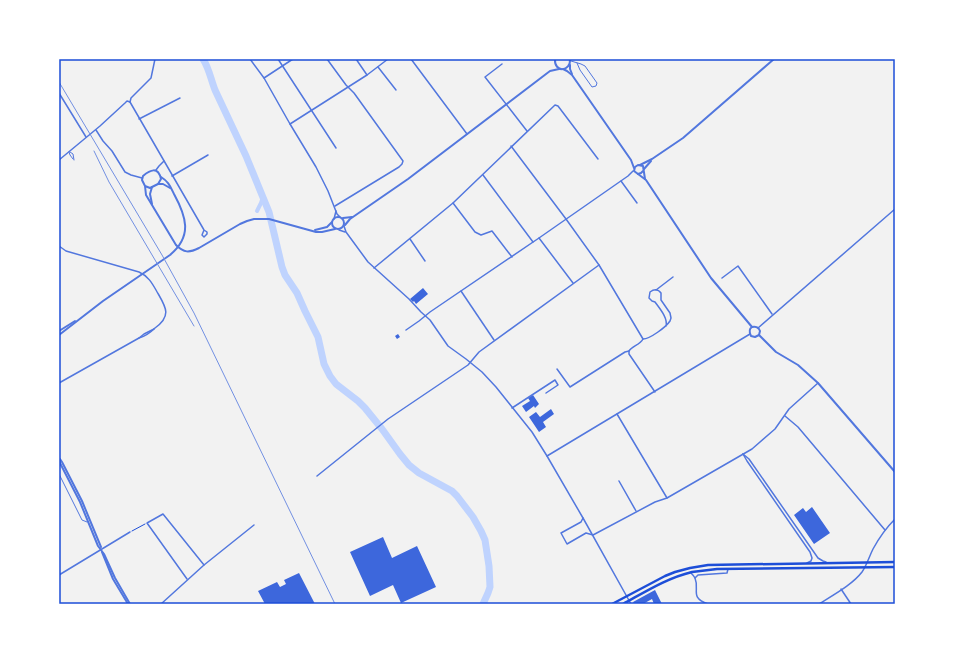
<svg xmlns="http://www.w3.org/2000/svg" width="954" height="663" font-family="'Titillium Web',sans-serif">
<style>
.lines{fill:none;stroke-linecap:round;stroke-linejoin:round}
.canal{stroke:#bfd3fe;stroke-width:4}
.river{stroke:#bfd3fe;stroke-width:7}
.building{fill:#3d67dc}
.path{stroke:#1d4ed8;stroke-width:1}
.service{stroke:#5277de;stroke-width:1}
.minor{stroke:#5277de;stroke-width:1.5}
.tertiary{stroke:#5277de;stroke-width:2}
.secondary{stroke:#1d4ed8;stroke-width:2.5}
.rail{stroke:#7290e2;stroke-width:1}
.neatline{fill:none;stroke:#1d4ed8;stroke-width:1.5}
</style>
<rect width="100%" height="100%" fill="#f2f2f2"/>
<g class="lines">
<polyline class="canal" points="257,211 261,203 263,197"/>
<path class="river" d="M 203,59 C 209,68 211,80 215,90 L 246,156 L 269,212 L 282,267 L 285,275 L 297,293 L 305,311 L 318,337 L 324,364 L 330,376 L 336,384 L 358,401 L 365,408 L 382,429 L 400,454 L 409,465 L 419,473 L 452,491 L 457,496 L 473,517 L 481,531 L 485,540 L 489,566 L 490,587 L 488,593 L 483,604"/>
</g>
<g class="building">
<polygon points="423,288 428,294 416,304 414,301 413,302 410,299"/>
<polygon points="398,334 400,337 397,339 395,336"/>
<polygon points="533,395 539,404 535,408 534,406 526,412 522,406 530,401 528,398"/>
<polygon points="551,409 554,414 543,422 546,427 539,432 529,417 536,412 540,417"/>
<polygon points="812,507 830,533 814,544 794,515 803,508 806,512"/>
<polygon points="383,537 392,558 417,546 436,587 401,603 393,585 370,596 350,552"/>
<polygon points="299,573 315,604 265,604 258,591 277,582 280,587 286,584 284,580"/>
<polygon points="655,590 662,604 654,604 652,599 643,604 634,604 633,602"/>
</g>
<g class="lines">
<polyline class="path" points="132,531 145,524"/>
<g class="service">
<polyline points="571,61 581,64 585,66 597,83 596,86 592,87 580,70 577,63"/>
<polyline points="69,152 70,155 73,159"/>
<polyline points="70,152 73,154 74,160"/>
<polyline points="59,474 82,520 87,522"/>
</g>
<g class="minor">
<polyline points="250,59 264,78 290,124 316,167 328,191 337,214 340,217"/>
<polyline points="278,59 336,148"/>
<polyline points="327,59 346,85 354,93 403,161 402,164 399,167 335,206"/>
<polyline points="356,59 367,75"/>
<polyline points="411,59 467,134"/>
<polyline points="502,64 485,77 527,131"/>
<polyline points="378,67 396,90"/>
<polyline points="264,78 293,59"/>
<polyline points="59,93 86,137"/>
<polyline points="130,102 204,230 207,232 207,234 204,237 202,235 204,230"/>
<polyline points="130,102 131,98 151,78 155,59"/>
<polyline points="139,119 180,98"/>
<polyline points="290,124 367,75 388,59"/>
<polyline points="96,130 103,141 112,151 125,172 131,175 142,178"/>
<polyline points="511,146 566,219 599,265 643,339"/>
<polyline points="59,160 100,126 125,103 127,101 130,102"/>
<polyline points="156,170 159,166 164,161"/>
<polyline points="483,175 533,242"/>
<polyline points="172,176 208,155"/>
<polyline points="621,181 637,203"/>
<polyline points="453,203 475,232 481,235 492,231 512,257"/>
<polyline points="334,219 336,211"/>
<polyline points="344,226 346,232 368,262 409,299 421,312 430,320 448,346 466,359 482,372 496,387 532,432 547,456 583,518 631,604"/>
<polyline points="339,230 345,232"/>
<polyline points="539,238 573,283"/>
<polyline points="410,239 425,261"/>
<path d="M 59,246 L 66,251 L 139,272 C 148,276 152,283 156,290 C 165,306 173,315 155,328 C 150,333 146,336 139,338"/>
<polyline points="374,268 453,203 555,105 558,106 598,159"/>
<polyline points="722,278 738,266 772,314"/>
<polyline points="656,290 673,277"/>
<polyline points="461,291 494,340"/>
<polyline points="758,328 895,209"/>
<polyline points="406,330 419,321 430,312 539,238 628,176 633,171"/>
<polyline points="629,351 629,354 655,392"/>
<path d="M 557,369 L 570,387 L 625,352 L 629,351 C 632,346 640,345 643,339 C 650,339 666,327 670,321 L 671,318 L 670,313 L 661,300 L 661,293 C 658,289 654,289 650,292 L 649,298 L 652,301 L 655,302 C 660,309 668,318 666,326"/>
<polyline points="59,383 139,338 144,334 154,329"/>
<polyline points="512,408 555,380 558,385 546,393"/>
<polyline points="617,414 667,498"/>
<polyline points="785,416 798,427 885,530"/>
<polyline points="743,454 749,459 818,558 823,561 826,562"/>
<polyline points="743,454 747,461 810,552 812,558 811,561 807,563"/>
<polyline points="547,456 750,334"/>
<polyline points="317,476 388,419 468,365 479,352 599,265"/>
<polyline points="619,481 636,511"/>
<polyline points="583,518 581,522 561,533 567,544 586,533 593,535 655,502 667,498 752,449 775,429 789,409 818,383"/>
<path d="M 691,573 C 692,574 694,576 695,578 C 700,590 689,597 708,604"/>
<polyline points="59,575 130,532"/>
<polyline points="695,578 698,575 727,573 728,569"/>
<polyline points="187,579 147,523 163,514 204,565"/>
<polyline points="841,589 851,604"/>
<polyline points="161,604 204,565 254,525"/>
<path d="M 819,604 C 833,595 852,585 862,572 C 867,565 869,557 873,549 C 879,538 886,528 895,519"/>
</g>
<g class="tertiary">
<path d="M 555,59 C 554,73 571,72 570,59"/>
<polyline points="570,65 570,69 572,74"/>
<polyline points="563,69 567,71 572,75 631,160 634,168"/>
<polyline points="640,165 652,159 683,138 774,59"/>
<polyline points="644,169 651,161"/>
<polyline points="643,171 641,173 638,174 634,171 635,167 638,165 643,166 645,179"/>
<polyline points="638,174 646,180 711,278 752,327"/>
<polyline points="158,184 163,184 170,188"/>
<path d="M 145,186 L 150,188 L 158,184 L 161,179 C 158,166 150,170 143,176 L 142,180 L 145,186 L 146,195 L 176,245 C 184,253 189,253 199,248 L 240,224 L 247,221 L 254,219 L 269,219 L 316,232 L 322,232 L 335,229"/>
<polyline points="152,187 150,194 152,204"/>
<circle cx="338" cy="223" r="6"/>
<polyline points="343,218 352,217"/>
<polyline points="345,225 350,219 408,179 550,71 559,69"/>
<polyline points="315,230 327,227 332,222"/>
<path d="M 752,327 C 749,329 749,332 751,336 L 755,337 L 759,335"/>
<path d="M 752,327 C 756,326 759,328 760,331 L 759,335"/>
<polyline points="59,331 75,321"/>
<path d="M 59,335 L 103,301 L 170,255 C 193,236 186,216 174,194 C 170,186 169,182 161,177"/>
<polyline points="759,335 776,352 798,365 818,383 895,472"/>
<polyline points="59,459 60,463 80,502 98,546 104,554 115,578 130,604"/>
<polyline points="60,459 62,462 82,501 101,547"/>
<polyline points="102,552 113,579 128,604"/>
</g>
<g class="secondary">
<polyline points="612,604 665,576 675,572 690,568 708,565 895,562"/>
<path d="M 623,604 C 645,592 667,578 692,572 C 700,571 709,570 717,569 L 895,567"/>
</g>
<g class="rail">
<polyline points="59,82 162,255 194,313 335,604"/>
<polyline points="94,151 109,182 194,326"/>
</g>
</g>
<rect width="954" height="663" fill="none" stroke="#ffffff" stroke-width="120"/>
<rect x="60" y="60" width="834" height="543" class="neatline"/>
</svg>
